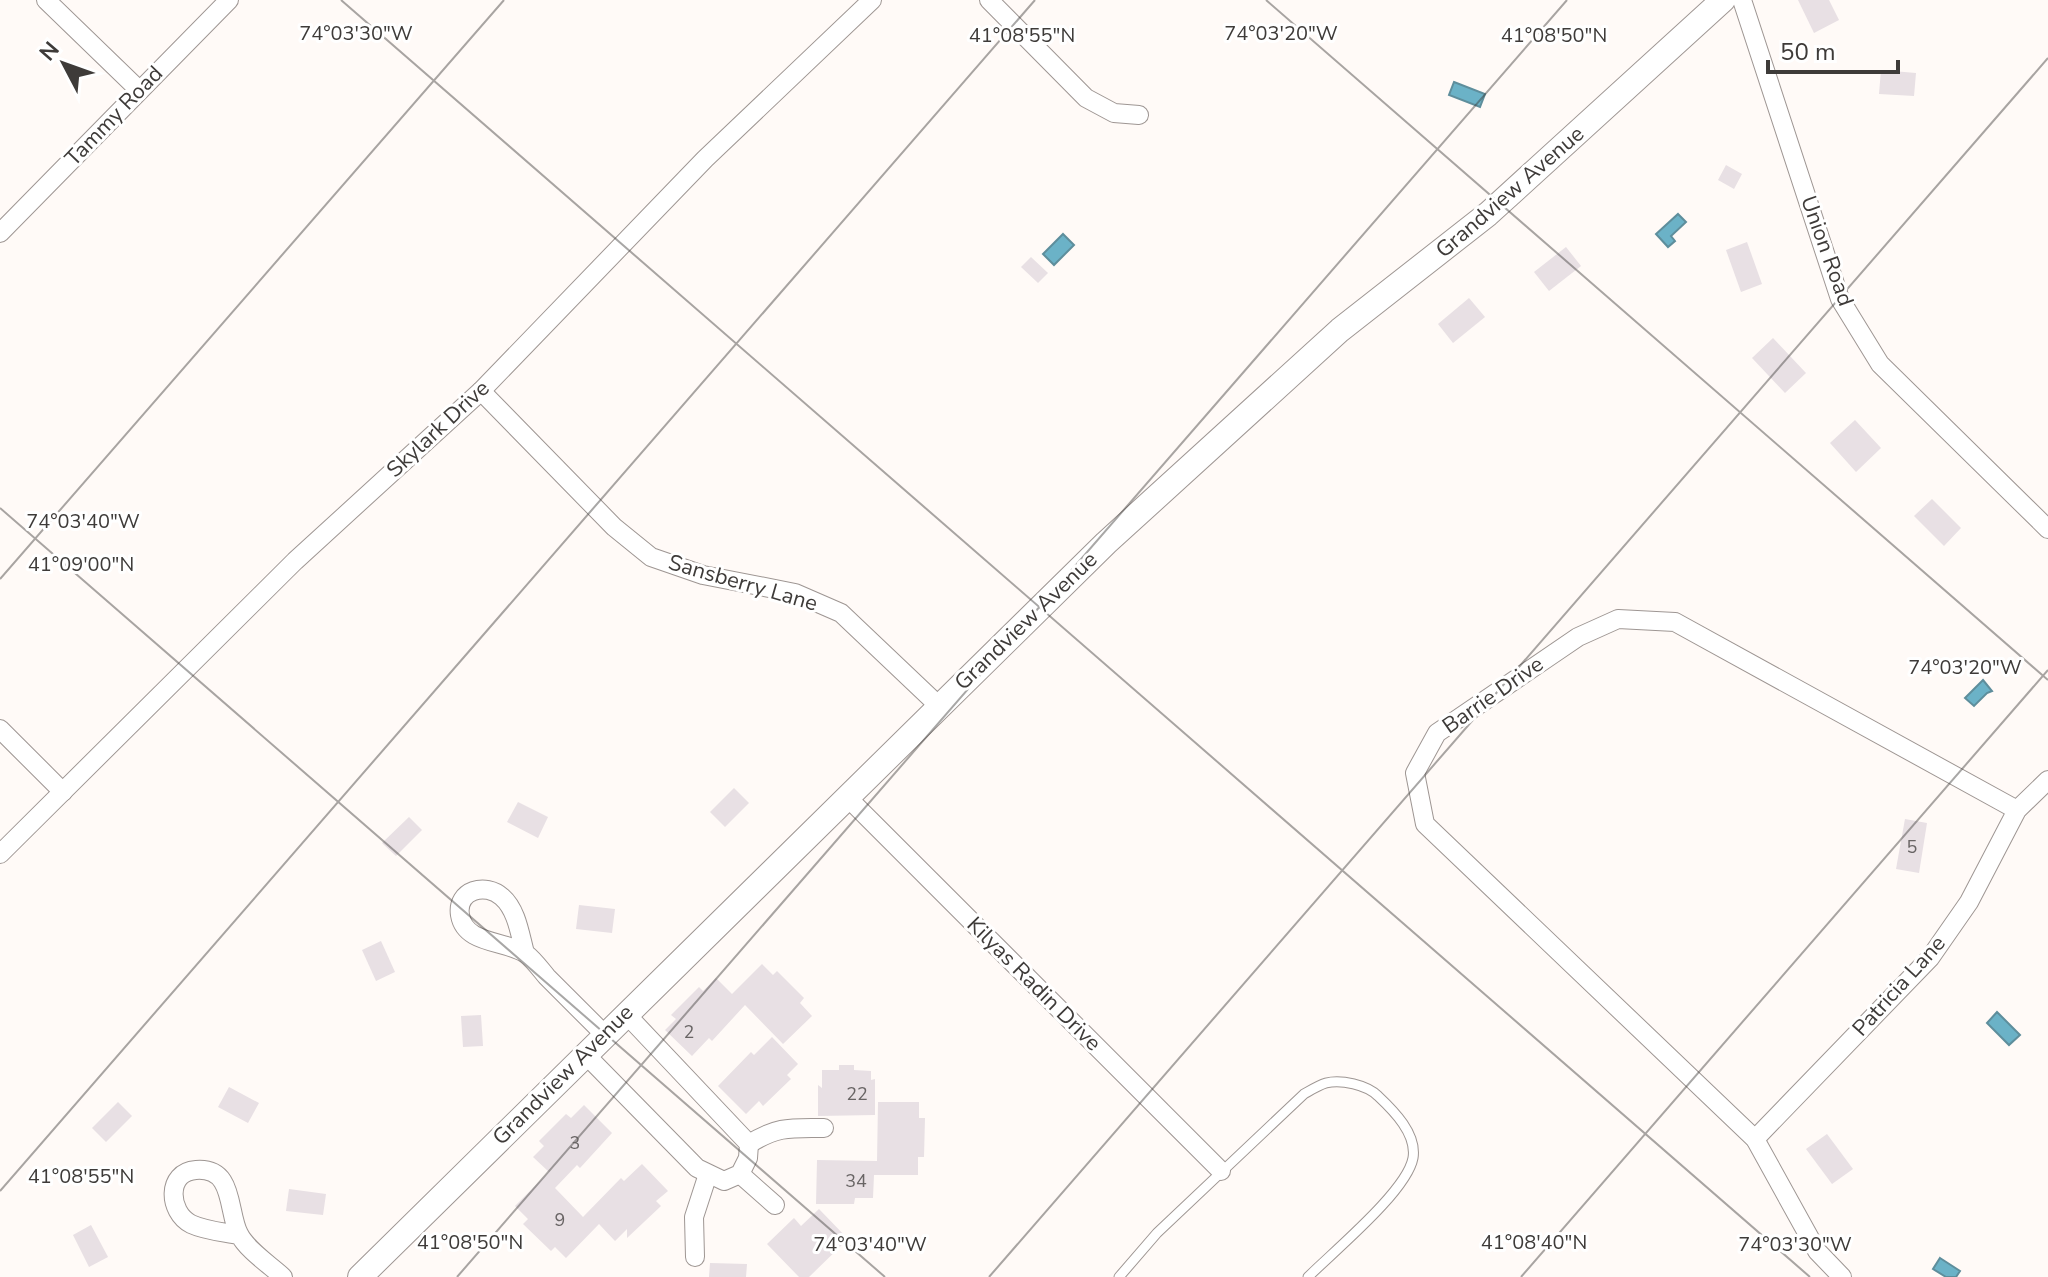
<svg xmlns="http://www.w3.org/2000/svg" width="2048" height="1277" font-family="'Nunito Sans',sans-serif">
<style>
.water{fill:#6bb2c7;stroke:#5e8e9c;stroke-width:2}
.building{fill:#e8e0e4}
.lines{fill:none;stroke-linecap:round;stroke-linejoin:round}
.service-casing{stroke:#9e9693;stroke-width:11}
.minor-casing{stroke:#9e9693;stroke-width:20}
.tertiary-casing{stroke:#9e9693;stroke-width:26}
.service{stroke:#fff;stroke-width:9}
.minor{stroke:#fff;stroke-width:18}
.tertiary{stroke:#fff;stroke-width:24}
.ticks{fill:none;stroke:#3e3b39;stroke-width:2;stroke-opacity:0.45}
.labels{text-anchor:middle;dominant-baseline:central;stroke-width:6;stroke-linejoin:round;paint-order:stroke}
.number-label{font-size:18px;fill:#686464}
.street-label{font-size:22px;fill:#3e3b39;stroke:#fff}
.ticks-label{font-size:20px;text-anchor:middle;fill:#3e3b39;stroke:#fff;stroke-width:6;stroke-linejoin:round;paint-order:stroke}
</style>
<rect width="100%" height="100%" fill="#fffaf7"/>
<g class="water">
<polygon points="1454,82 1485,94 1480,107 1449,95"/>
<polygon points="1678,214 1686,222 1671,236 1675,241 1668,247 1656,234"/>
<polygon points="1063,234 1074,245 1054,265 1043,254"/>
<polygon points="1983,680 1992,691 1987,693 1974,706 1965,698"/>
<polygon points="1997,1012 2020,1035 2009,1045 1987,1023"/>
<polygon points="1940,1258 1960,1271 1956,1277 1946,1277 1933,1269"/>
</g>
<g class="building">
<polygon points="1798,0 1829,0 1839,20 1814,33"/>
<polygon points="1881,70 1916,73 1914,96 1879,94"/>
<polygon points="1726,165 1742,174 1734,189 1718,180"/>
<polygon points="1747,242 1762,284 1741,292 1726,250"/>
<polygon points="1566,247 1581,266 1549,291 1534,272"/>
<polygon points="1031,257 1048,273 1038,283 1021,267"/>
<polygon points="1469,298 1485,317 1453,343 1438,324"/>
<polygon points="1773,338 1806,373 1785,393 1752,358"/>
<polygon points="1855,420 1881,448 1856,472 1830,443"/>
<polygon points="1932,499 1961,528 1944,546 1914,516"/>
<polygon points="734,788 749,803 725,827 710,812"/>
<polygon points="518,802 548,817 538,838 507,822"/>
<polygon points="409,817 422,830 396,856 382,843"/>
<polygon points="1905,819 1927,823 1919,873 1896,869"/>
<polygon points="579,905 615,909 612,933 576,929"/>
<polygon points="381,941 395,972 376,981 362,950"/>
<polygon points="762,964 773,975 777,971 804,998 800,1003 812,1016 783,1044 745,1005 712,1041 709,1038 692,1056 665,1030 676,1019 671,1015 699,987 703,991 716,978 732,994"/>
<polygon points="481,1015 483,1046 463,1047 461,1016"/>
<polygon points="772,1037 798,1064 787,1075 791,1079 763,1106 759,1101 746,1114 718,1086 751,1052 754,1055"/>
<polygon points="839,1065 854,1065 854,1070 871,1071 871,1080 875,1079 875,1115 818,1116 818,1085 822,1088 822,1070 839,1070"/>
<polygon points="229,1087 259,1103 248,1123 218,1107"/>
<polygon points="118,1102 132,1116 106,1142 92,1128"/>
<polygon points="878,1102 919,1102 919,1118 925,1118 924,1157 918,1157 918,1175 874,1175 873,1198 855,1198 854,1204 816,1204 817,1160 877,1161"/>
<polygon points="584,1105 612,1133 580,1168 577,1165 555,1188 583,1217 621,1178 624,1181 642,1164 668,1191 656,1201 661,1206 627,1238 627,1229 615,1241 599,1224 566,1258 555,1247 551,1251 523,1224 528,1219 515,1206 549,1172 533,1157 544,1146 539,1141 566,1114 571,1118"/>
<polygon points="1827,1134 1853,1169 1832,1184 1806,1149"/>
<polygon points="289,1189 326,1194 323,1215 286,1211"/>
<polygon points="819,1209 848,1239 809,1277 799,1277 767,1244 794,1218 801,1226"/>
<polygon points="91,1225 108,1257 89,1267 73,1235"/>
<polygon points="710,1263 747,1264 746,1277 709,1277"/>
</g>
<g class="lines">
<g class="service-casing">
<path id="service" d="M 1119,1277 L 1157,1233 L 1304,1094 C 1311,1090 1319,1085 1326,1083 C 1341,1079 1367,1085 1378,1096 C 1394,1111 1417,1134 1413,1158 C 1407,1191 1334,1251 1308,1277"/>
</g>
<g class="minor-casing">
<g id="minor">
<polyline points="46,0 139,90"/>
<polyline points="989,0 1086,98 1114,113 1139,115"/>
<polyline points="1742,0 1840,299 1880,364 2048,529"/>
<polyline points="0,233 229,0"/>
<polyline points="481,391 614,527 651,557 703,575 795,593 841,613 939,706"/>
<polyline points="0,729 63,792"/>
<polyline points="847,797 1221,1171"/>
<polyline points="0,854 295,561 481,391 705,159 872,0"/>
<path d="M 525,953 C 520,935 517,910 502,897 C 486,882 456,890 460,915 C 465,945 506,940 526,954 C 534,960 541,970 547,977 C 566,996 585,1015 604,1034"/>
<polyline points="585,1054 697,1168 724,1181 740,1174 748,1158 749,1144 626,1014"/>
<polyline points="1755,1139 1930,958 1969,902 2017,810 2048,780"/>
<path d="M 749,1144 C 778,1126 790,1128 824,1128"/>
<polyline points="740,1174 775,1205"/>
<path d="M 239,1235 C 224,1232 206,1231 191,1224 C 168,1212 166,1172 196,1170 C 235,1167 227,1211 239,1234 C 247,1250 270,1265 283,1277"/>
<polyline points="695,1257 694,1217 708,1174"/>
<polyline points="1842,1277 1817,1251 1755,1139 1425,824 1415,773 1437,733 1578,637 1618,619 1675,622 2017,810"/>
</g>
</g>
<g class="tertiary-casing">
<polyline id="tertiary" points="360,1277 1106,543 1340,330 1488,214 1723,0"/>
</g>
<use href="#service" class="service"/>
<use href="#minor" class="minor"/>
<use href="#tertiary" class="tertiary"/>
</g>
<path class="ticks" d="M 341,0 L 1810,1277M 1266,0 L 2048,680M 0,508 L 885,1277M 0,579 L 504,0M 0,1191 L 1035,0M 457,1277 L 1567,0M 989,1277 L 2048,58M 1521,1277 L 2048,670"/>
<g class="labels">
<g class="number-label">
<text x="1912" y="847">5</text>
<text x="689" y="1032">2</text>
<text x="857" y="1094">22</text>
<text x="575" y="1143">3</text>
<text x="856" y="1181">34</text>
<text x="560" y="1220">9</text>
</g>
<g class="street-label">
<text transform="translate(114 116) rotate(-46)">Tammy Road</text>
<text transform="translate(1510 192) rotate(-41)">Grandview Avenue</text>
<text transform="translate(1827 251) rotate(70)">Union Road</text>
<text transform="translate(438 429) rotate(-43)">Skylark Drive</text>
<text transform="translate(743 583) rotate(16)">Sansberry Lane</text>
<text transform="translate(1026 621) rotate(-44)">Grandview Avenue</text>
<text transform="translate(1493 695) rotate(-35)">Barrie Drive</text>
<text transform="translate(1034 984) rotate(45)">Kilyas Radin Drive</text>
<text transform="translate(1899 986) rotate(-48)">Patricia Lane</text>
<text transform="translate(563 1075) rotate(-45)">Grandview Avenue</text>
</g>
</g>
<g class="ticks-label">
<text x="356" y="40">74°03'30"W</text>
<text x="1281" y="40">74°03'20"W</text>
<text x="1022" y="42">41°08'55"N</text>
<text x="1554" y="42">41°08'50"N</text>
<text x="83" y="528">74°03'40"W</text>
<text x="81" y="571">41°09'00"N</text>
<text x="1965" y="674">74°03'20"W</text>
<text x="81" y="1183">41°08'55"N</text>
<text x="470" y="1249">41°08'50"N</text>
<text x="1534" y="1249">41°08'40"N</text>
<text x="870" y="1251">74°03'40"W</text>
<text x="1795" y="1251">74°03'30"W</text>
</g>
<g transform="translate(64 64) rotate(311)" stroke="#ffffff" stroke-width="6" paint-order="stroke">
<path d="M0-6L14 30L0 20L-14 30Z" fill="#3e3b39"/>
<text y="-12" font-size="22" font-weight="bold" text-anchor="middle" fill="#3e3b39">N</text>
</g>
<path d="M1768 60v12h130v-12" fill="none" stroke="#3e3b39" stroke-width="4"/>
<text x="1780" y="60" font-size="24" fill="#3e3b39" stroke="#ffffff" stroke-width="6" paint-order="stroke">50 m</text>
</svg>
